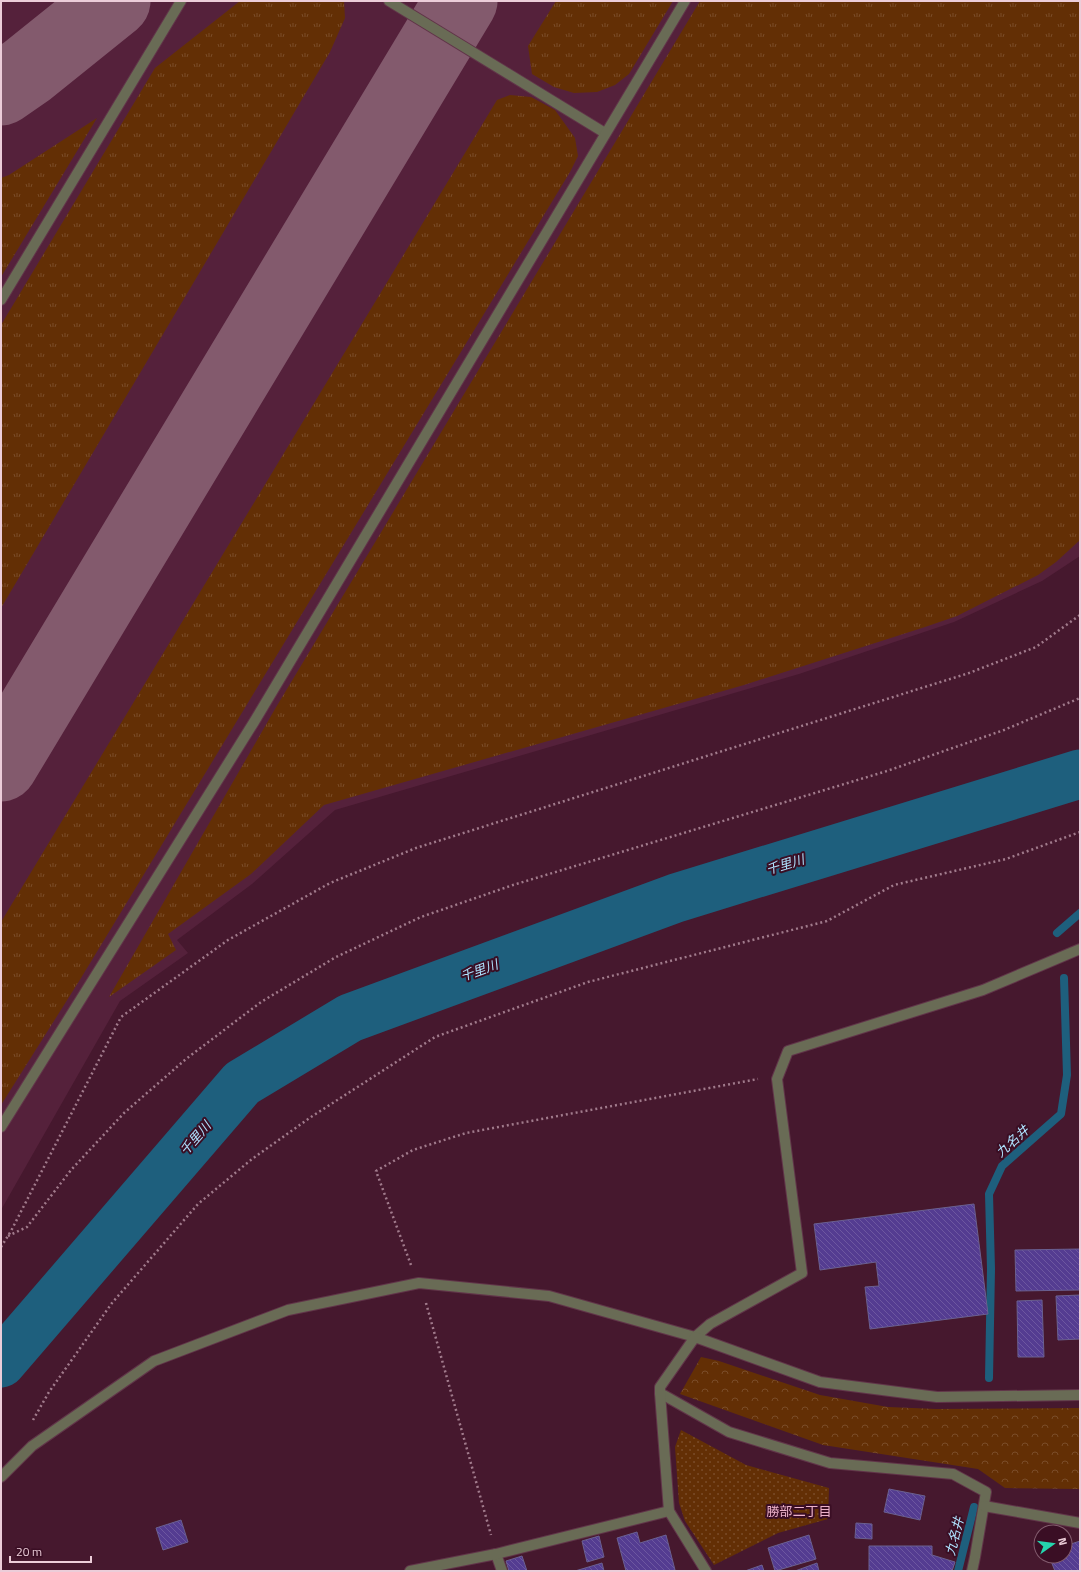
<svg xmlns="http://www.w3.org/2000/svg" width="1081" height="1572" font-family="'Titillium Web','Noto Sans JP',sans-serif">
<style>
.built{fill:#55213b}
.grass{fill:url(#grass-tufts)}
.forest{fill:url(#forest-crowns)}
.park{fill:url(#park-dots)}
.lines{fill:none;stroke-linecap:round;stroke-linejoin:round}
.stream{stroke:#1e5f7d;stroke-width:8}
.river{stroke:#1e5f7d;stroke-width:49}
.taxiway{stroke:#835a6d;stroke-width:73}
.building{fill:url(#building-back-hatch);stroke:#6a6090}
.minor-casing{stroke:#613549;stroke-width:12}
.path{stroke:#a17b8c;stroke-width:2.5;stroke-dasharray:2 3;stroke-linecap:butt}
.minor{stroke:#696b55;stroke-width:10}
.labels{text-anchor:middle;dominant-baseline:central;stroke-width:4;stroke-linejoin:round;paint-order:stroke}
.water-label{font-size:13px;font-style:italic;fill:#afe3ff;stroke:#3a0e24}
.neighbourhood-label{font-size:13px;fill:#eeb3cb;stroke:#3a0e24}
</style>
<defs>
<pattern id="grass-tufts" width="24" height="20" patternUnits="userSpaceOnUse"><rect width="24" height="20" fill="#632f05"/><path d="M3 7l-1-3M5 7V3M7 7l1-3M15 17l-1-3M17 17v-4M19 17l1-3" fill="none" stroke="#7a4c29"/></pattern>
<pattern id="forest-crowns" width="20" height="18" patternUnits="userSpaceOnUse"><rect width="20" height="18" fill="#632f05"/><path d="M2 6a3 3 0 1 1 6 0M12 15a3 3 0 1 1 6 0" fill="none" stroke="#7a4c29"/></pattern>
<pattern id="park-dots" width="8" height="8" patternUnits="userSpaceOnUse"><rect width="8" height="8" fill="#632f05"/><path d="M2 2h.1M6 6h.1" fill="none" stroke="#7a4c29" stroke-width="1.8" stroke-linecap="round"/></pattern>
<pattern id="building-back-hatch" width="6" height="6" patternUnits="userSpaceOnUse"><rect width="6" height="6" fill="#543c91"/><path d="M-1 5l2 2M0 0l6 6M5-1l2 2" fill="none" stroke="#6d57a0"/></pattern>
</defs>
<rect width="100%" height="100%" fill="#46182e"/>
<polygon class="built" points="1,1 1080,1 1080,556 1042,581 954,622 799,674 335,810 252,884 177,940 188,953 120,1001 1,1210"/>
<g class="grass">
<polygon points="240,1 344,1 345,18 330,52 1,608 1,325 155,68"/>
<polygon points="556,1 673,1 629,74 615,85 597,92 574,93 554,87 532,74 528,46"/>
<polygon points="700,1 1080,1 1080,540 1056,562 1038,575 957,616 925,627 744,685 324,805 251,874 168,934 176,950 109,997 275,709"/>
<polygon points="510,95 531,97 555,110 575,138 578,156 570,172 81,978 1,1105 1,922 497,100"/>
<polygon points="97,118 1,277 1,178 9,175"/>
</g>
<polygon class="forest" points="701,1357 719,1361 820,1395 888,1407 936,1409 1080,1408 1080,1489 1005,1488 978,1469 823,1445 680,1394"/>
<polygon class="park" points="681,1430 746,1465 829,1488 828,1519 778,1533 714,1565 685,1521 679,1503 675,1447"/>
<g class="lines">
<g class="stream">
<polyline points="1057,933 1080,913"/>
<polyline points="989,1378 991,1269 989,1194 1002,1166 1061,1114 1067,1075 1064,978"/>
<polyline points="958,1571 974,1507"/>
</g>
<polyline class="river" points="1,1363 242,1083 350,1018 676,898 1080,774"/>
<g class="taxiway">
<polyline points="1,89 27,71 114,1"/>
<polyline points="1,765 461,1"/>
</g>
</g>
<g class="building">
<polygon points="974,1204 988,1314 870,1329 865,1287 879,1286 876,1262 820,1270 814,1224"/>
<polygon points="1080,1249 1080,1290 1016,1291 1015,1250"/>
<polygon points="1080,1295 1080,1344 1080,1339 1058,1340 1056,1296"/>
<polygon points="1042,1300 1044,1357 1018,1357 1017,1301"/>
<polygon points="889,1489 925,1496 920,1520 884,1512"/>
<polygon points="181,1520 188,1542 163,1550 156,1528"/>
<polygon points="856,1523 872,1524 872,1539 855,1538"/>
<polygon points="637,1532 640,1543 666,1535 675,1570 670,1571 626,1571 617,1538"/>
<polygon points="809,1535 816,1559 775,1571 768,1548"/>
<polygon points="599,1536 604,1557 587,1562 582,1541"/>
<polygon points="1080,1541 1080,1571 1055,1571 1049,1556 1065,1556 1065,1546"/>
<polygon points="869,1546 932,1546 932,1555 955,1562 952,1571 869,1571"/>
<polygon points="522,1556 527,1571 509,1571 506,1561"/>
<polygon points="602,1563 604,1571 575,1571"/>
<polygon points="817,1563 819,1571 795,1571"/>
<polygon points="762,1565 764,1571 745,1571"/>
</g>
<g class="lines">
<g class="minor-casing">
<g id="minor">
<polyline points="389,1 605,133"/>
<polyline points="1,300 181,1"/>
<polyline points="1,1127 254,722 685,1"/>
<polyline points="660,1393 729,1432 830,1463 953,1474 986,1492 975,1557 972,1571"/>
<polyline points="1,1477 32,1446 154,1361 288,1310 419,1283 549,1296 695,1337 710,1324 802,1273 777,1079 788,1051 983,990 1080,949"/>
<polyline points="984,1506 1080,1523"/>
<polyline points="496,1554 502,1571"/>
<polyline points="410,1571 496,1554 669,1511"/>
<polyline points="706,1571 669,1511 660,1393 660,1387 695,1337 820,1382 937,1397 1080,1395"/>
</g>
</g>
<g class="path">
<polyline points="8,1236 27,1227 71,1170 124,1113 186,1059 261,1002 336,957 421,917 513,885 887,771 1004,730 1080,698"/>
<polyline points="1,1247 11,1231 121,1017 228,940 330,883 416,848 969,673 1036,647 1080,615"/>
<polyline points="411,1265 376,1171 413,1150 466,1133 758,1079"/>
<polyline points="426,1303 491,1535"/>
<polyline points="33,1420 49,1392 112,1303 198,1204 252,1159 311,1117 435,1037 588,982 827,921 894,885 1006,859 1080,832"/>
</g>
<use href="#minor" class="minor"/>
</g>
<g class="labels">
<g class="water-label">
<text transform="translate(785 864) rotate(-17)">千里川</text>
<text transform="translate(479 970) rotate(-20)">千里川</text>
<text transform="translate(195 1138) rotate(-49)">千里川</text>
<text transform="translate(1012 1141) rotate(-42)">九名井</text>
<text transform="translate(954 1536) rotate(-76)">九名井</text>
</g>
<g class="neighbourhood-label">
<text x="799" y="1511">勝部二丁目</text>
</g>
</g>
<rect width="1081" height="1572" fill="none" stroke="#eccdd9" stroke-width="4"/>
<g transform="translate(1053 1544) rotate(76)"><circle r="19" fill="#3a0e24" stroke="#815a6c"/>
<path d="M0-3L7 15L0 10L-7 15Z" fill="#25d5ae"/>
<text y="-6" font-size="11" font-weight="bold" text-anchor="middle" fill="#eccdd9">N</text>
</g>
<path d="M10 1556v6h81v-6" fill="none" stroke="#eccdd9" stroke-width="2"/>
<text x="16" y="1556" font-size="12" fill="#eccdd9" stroke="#3a0e24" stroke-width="3" paint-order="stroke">20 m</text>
</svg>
